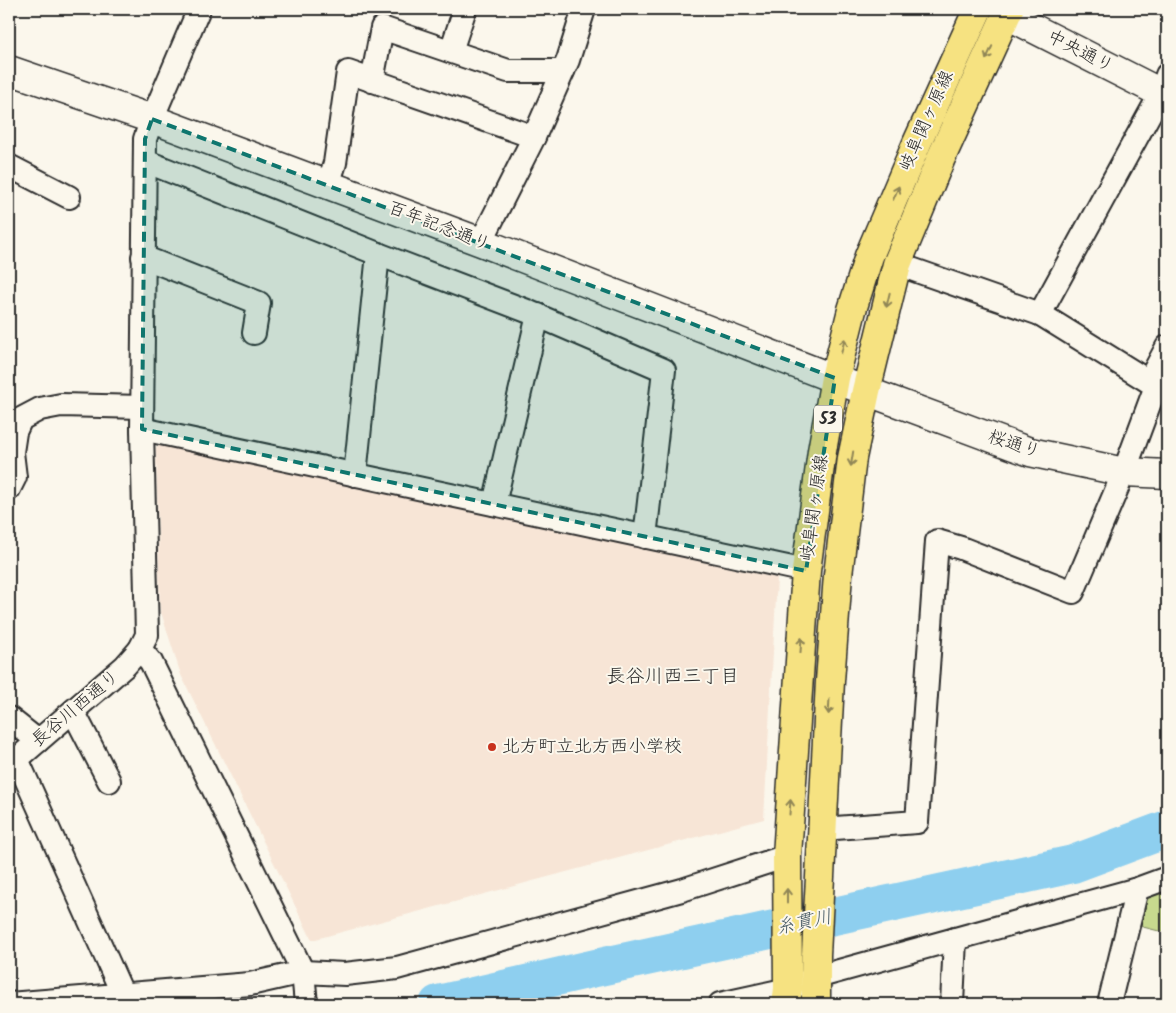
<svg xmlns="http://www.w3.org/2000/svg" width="1176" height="1013" font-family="Kalam,'Klee One',sans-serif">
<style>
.built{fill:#f7e5d6}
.green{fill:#c7d98e;stroke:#79825c}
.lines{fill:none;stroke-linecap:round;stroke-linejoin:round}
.river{stroke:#8ecfef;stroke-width:38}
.street-casing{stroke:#2b2b2b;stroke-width:26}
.secondary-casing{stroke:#2b2b2b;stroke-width:31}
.primary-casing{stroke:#2b2b2b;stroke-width:31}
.street{stroke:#fbf7ec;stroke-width:22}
.secondary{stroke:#fbf7ec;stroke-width:28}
.primary{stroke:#f6e281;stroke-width:28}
.oneway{stroke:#908656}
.marked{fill:#0f766e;fill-opacity:0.2;stroke:#0f766e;stroke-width:4;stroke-dasharray:10 6;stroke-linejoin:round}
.poi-dot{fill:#c8321e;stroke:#fbf7ec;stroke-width:2}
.labels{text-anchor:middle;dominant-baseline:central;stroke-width:4;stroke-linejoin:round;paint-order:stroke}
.shield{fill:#fbf7ec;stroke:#696865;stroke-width:1}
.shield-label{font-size:16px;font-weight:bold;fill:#2b2b2b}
.street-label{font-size:18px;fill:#2b2b2b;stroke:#fbf7ec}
.poi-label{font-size:18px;fill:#2b2b2b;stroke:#fbf7ec;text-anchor:start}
.neighbourhood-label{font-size:19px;fill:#2b2b2b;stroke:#fbf7ec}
.water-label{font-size:19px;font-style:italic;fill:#495c66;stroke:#fbf7ec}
</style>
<rect width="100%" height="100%" fill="#fbf7ec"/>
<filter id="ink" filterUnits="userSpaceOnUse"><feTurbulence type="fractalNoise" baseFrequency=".02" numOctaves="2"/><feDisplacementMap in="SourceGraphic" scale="10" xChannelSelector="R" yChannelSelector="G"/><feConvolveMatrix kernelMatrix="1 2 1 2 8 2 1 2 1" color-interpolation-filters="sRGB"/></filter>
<g filter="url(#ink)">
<polygon class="built" points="162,442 777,578 764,819 312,940 181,675 160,609 156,448"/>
<polygon class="green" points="1167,888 1167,933 1139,926 1146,894"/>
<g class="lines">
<polyline class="river" points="438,1004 600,967 1073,864 1167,829"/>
<g class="street-casing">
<g id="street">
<polyline points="199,9 152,119 145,139 142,429 147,635 140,649 151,662 303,972 306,1004"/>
<polyline points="451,51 465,9"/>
<polyline points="372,81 382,28 508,71 563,71"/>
<polyline points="145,161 378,254 527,311 664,370 645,537"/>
<polyline points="9,166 69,197"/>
<polyline points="328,185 335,163 348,72 534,137"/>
<polyline points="481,242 534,137 568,60 584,9"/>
<polyline points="143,257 259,303 254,333"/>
<polyline points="1040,314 1161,93 1167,75"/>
<polyline points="1149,381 1167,347"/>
<polyline points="142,429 806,571"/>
<polyline points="355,475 378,254"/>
<polyline points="9,489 15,477 12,452 15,432 21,419 40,409 61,405 142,407"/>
<polyline points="494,504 538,315"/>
<polyline points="73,711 109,781"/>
<polyline points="9,718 38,741"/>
<polyline points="17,759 123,995"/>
<polyline points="9,766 125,666 140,649"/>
<polyline points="822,829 917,822 937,541 961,548 1073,592 1124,472 1156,386 1040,314 897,264"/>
<polyline points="9,1004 250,984 303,972 345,974 397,968 682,890 787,856"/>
<polyline points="720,1004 788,989 817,977 1137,889 1167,878"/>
<polyline points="952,1004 955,939"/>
<polyline points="1109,1004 1137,889"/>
</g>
</g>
<g class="secondary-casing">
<g id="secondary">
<polyline points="1007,15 1161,93 1167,95"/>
<polyline points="9,70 152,119 481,242 866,391 1030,452 1124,472 1167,474"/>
</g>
</g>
<g class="primary-casing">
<g id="primary">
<polyline points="786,1004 788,989 787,856 806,571 822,451 835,378 852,310 869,256 917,143 978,9"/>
<polyline points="816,1004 816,955 830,681 838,575 852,458 866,391 897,264 941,158 1009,9"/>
</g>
</g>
<use href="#street" class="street"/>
<use href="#secondary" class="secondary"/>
<use href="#primary" class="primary"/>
</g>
<defs><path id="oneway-shaft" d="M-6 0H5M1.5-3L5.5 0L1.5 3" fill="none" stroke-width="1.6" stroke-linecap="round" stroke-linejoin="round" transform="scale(1.25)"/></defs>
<g class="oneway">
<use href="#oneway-shaft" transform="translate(989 53) rotate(115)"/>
<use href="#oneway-shaft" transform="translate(896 193) rotate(-67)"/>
<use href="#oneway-shaft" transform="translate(888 300) rotate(103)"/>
<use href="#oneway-shaft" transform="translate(843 346) rotate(-76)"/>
<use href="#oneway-shaft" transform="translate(852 459) rotate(99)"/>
<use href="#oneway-shaft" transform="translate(801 645) rotate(-86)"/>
<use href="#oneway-shaft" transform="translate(829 707) rotate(93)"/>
<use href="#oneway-shaft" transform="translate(790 807) rotate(-86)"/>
<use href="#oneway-shaft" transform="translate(787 896) rotate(-90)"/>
</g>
</g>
<path class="marked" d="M 152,119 L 835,378 L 806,571 L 142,429 L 145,139 Z"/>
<circle class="poi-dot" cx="492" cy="747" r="5"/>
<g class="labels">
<rect class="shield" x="814" y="405.5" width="28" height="27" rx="4"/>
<g class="shield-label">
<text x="828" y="419">53</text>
</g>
<g class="street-label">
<text transform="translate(1080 52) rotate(27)">中央通り</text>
<text transform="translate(927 121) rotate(-66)">岐阜関ヶ原線</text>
<text transform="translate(439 227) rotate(21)">百年記念通り</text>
<text transform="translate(1014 445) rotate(18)">桜通り</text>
<text transform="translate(815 508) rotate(-82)">岐阜関ヶ原線</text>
<text transform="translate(76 709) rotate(-40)">長谷川西通り</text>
</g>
<g class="poi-label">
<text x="502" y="747">北方町立北方西小学校</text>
</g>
<g class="neighbourhood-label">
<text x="673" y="677">長谷川西三丁目</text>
</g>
<g class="water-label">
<text transform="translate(804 923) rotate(-12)">糸貫川</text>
</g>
</g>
<rect width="1176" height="1013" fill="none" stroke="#fbf7ec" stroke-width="30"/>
<rect x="15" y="15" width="1146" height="983" fill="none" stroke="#2b2b2b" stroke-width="2" filter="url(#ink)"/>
</svg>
